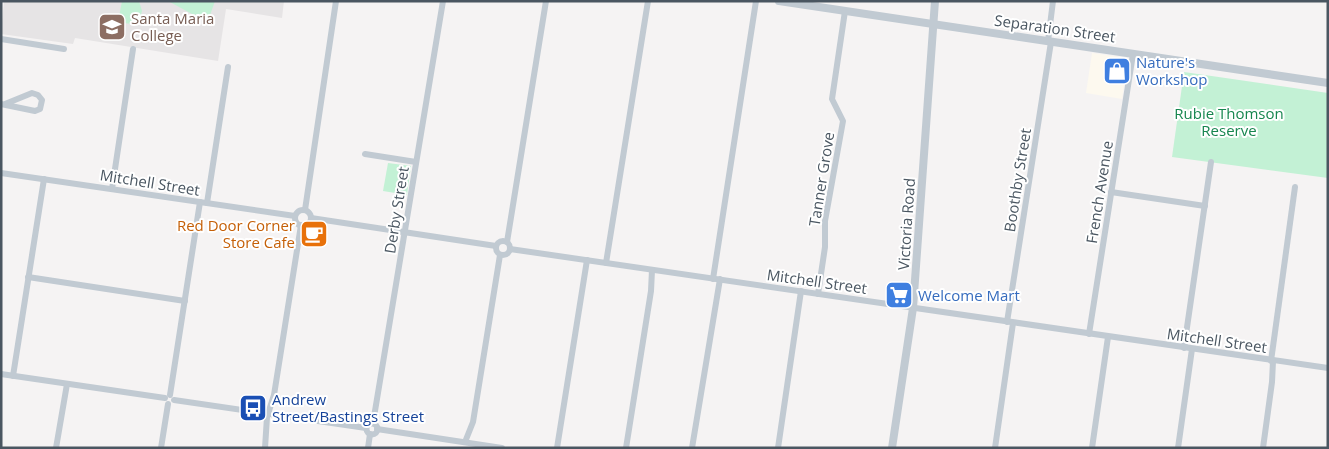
<svg xmlns="http://www.w3.org/2000/svg" width="1329" height="449" font-family="'Open Sans',sans-serif">
<style>
.commercial{fill:#fdf9ef}
.education{fill:#e6e4e5}
.green{fill:#c3f1d5}
.lines{fill:none;stroke-linecap:round;stroke-linejoin:round}
.minor{stroke:#c1cad2;stroke-width:6}
.tertiary{stroke:#c1cad2;stroke-width:8}
.labels{text-anchor:middle;dominant-baseline:central;stroke-width:4;stroke-linejoin:round;paint-order:stroke}
.education-label{font-size:15px;fill:#785e54;stroke:#fff;text-anchor:start}
.street-label{font-size:15px;fill:#4a5661;stroke:#fff}
.shop-label{font-size:15px;fill:#366cbe;stroke:#fff;text-anchor:start}
.park-label{font-size:15px;fill:#17864f;stroke:#fff}
.food-label{font-size:15px;fill:#c56008;stroke:#fff;text-anchor:end}
.transit-label{font-size:15px;fill:#164399;stroke:#fff;text-anchor:start}
</style>
<rect width="100%" height="100%" fill="#f5f3f3"/>
<polygon class="commercial" points="1092,53 1128,58 1122,99 1086,93"/>
<polygon class="education" points="4,1 284,1 282,18 226,9 218,61 75,38 73,44 1,34"/>
<g class="green">
<polygon points="122,1 139,1 142,11 138,25 118,22"/>
<polygon points="168,1 215,1 209,18 192,14"/>
<polygon points="1184,72 1328,93 1328,178 1172,157"/>
<polygon points="388,163 411,166 407,195 383,191"/>
</g>
<g class="lines">
<g class="minor">
<polyline points="1,39 64,49"/>
<polyline points="1048,41 1053,1"/>
<polyline points="1,104 35,111 40,109 42,100 38,95 32,93 5,104"/>
<polyline points="365,154 416,162"/>
<polyline points="1,173 295,216"/>
<polyline points="112,189 133,49"/>
<polyline points="1111,192 1205,206"/>
<polyline points="207,203 228,67"/>
<polyline points="305,210 336,1"/>
<circle cx="303" cy="218" r="8"/>
<polyline points="311,218 496,246"/>
<circle cx="503" cy="248" r="7"/>
<polyline points="507,242 546,1"/>
<polyline points="510,249 1328,368"/>
<polyline points="606,263 648,1"/>
<polyline points="28,277 185,301"/>
<polyline points="713,279 756,1"/>
<polyline points="818,294 825,247 825,221 843,121 832,99 845,11"/>
<polyline points="1007,322 1051,42"/>
<polyline points="1089,334 1133,54"/>
<polyline points="1184,348 1211,162"/>
<polyline points="1271,361 1295,187"/>
<polyline points="1,374 165,398"/>
<polyline points="13,376 44,179"/>
<polyline points="170,395 200,202"/>
<polyline points="174,400 366,428"/>
<polyline points="373,423 443,1"/>
<circle cx="372" cy="429" r="5.5"/>
<polyline points="377,429 502,448"/>
<polyline points="465,442 473,422 500,255"/>
<polyline points="56,448 67,384"/>
<polyline points="161,448 168,404"/>
<polyline points="265,448 267,417 274,395 301,225"/>
<polyline points="368,448 370,434"/>
<polyline points="557,448 587,260"/>
<polyline points="626,448 651,291 652,270"/>
<polyline points="692,448 720,279"/>
<polyline points="778,448 801,291"/>
<polyline points="995,448 1013,323"/>
<polyline points="1092,448 1108,337"/>
<polyline points="1178,448 1192,349"/>
<polyline points="1263,448 1272,382 1273,361"/>
</g>
<g class="tertiary">
<polyline points="779,1 1328,83"/>
<polyline points="892,448 913,308 935,1"/>
</g>
</g>
<defs>
<g id="school-square" transform="scale(1.4375)"><rect x="-9" y="-9" width="18" height="18" rx="4" fill="#8d6e63" stroke="#fff"/><path d="M0-5L7-2L0 1L-7-2ZM-4 1L0 2.5L4 1V4Q0 6-4 4Z" fill="#fff"/></g>
<g id="shop-square" transform="scale(1.4375)"><rect x="-9" y="-9" width="18" height="18" rx="4" fill="#3f7fe0" stroke="#fff"/><path d="M-5-2.5h2.3a2.7 3.5 0 0 1 5.4 0H5L5.5 6h-11ZM-1.5-2.5h3a1.5 2.3 0 0 0-3 0Z" fill="#fff"/></g>
<g id="cafe-square" transform="scale(1.4375)"><rect x="-9" y="-9" width="18" height="18" rx="4" fill="#e8710a" stroke="#fff"/><path d="M-5.5-4.5H6V0H3Q3 3.5 0 3.5H-2.5Q-5.5 3.5-5.5 0ZM3-3.2v2h1.7v-2ZM-6 4.5H4V6H-6Z" fill="#fff"/></g>
<g id="supermarket-square" transform="scale(1.4375)"><rect x="-9" y="-9" width="18" height="18" rx="4" fill="#3f7fe0" stroke="#fff"/><path d="M-6-5.5h2.5l.6 2H6L4.5 2H-2.5L-4.4-4H-6ZM-1.5 3.2a1.3 1.3 0 1 0 .1 0ZM3 3.2a1.3 1.3 0 1 0 .1 0Z" fill="#fff"/></g>
<g id="bus-square" transform="scale(1.4375)"><rect x="-9" y="-9" width="18" height="18" rx="4" fill="#1a4fb4" stroke="#fff"/><path d="M-5-6H5V4H4V6H2V4H-2V6H-4V4H-5ZM-3.5-4V0h7V-4ZM-3.5 1.2v1.5H-2V1.2ZM2 1.2v1.5H3.5V1.2Z" fill="#fff"/></g>
</defs>
<g fill-rule="evenodd">
<use href="#school-square" x="112" y="27"/>
<use href="#shop-square" x="1117" y="71"/>
<use href="#cafe-square" x="314" y="234"/>
<use href="#supermarket-square" x="899" y="295"/>
<use href="#bus-square" x="253" y="408"/>
</g>
<g class="labels">
<g class="education-label">
<text x="131" y="18">Santa Maria<tspan x="131" dy="17">College</tspan></text>
</g>
<g class="street-label">
<text transform="translate(1055 28) rotate(8)">Separation Street</text>
<text transform="translate(821 179) rotate(-81)">Tanner Grove</text>
<text transform="translate(1017 180) rotate(-81)">Boothby Street</text>
<text transform="translate(150 182) rotate(9)">Mitchell Street</text>
<text transform="translate(1099 192) rotate(-81)">French Avenue</text>
<text transform="translate(396 210) rotate(-81)">Derby Street</text>
<text transform="translate(906 224) rotate(-86)">Victoria Road</text>
<text transform="translate(817 281) rotate(8)">Mitchell Street</text>
<text transform="translate(1217 340) rotate(8)">Mitchell Street</text>
</g>
<g class="shop-label">
<text x="1136" y="62">Nature's<tspan x="1136" dy="17">Workshop</tspan></text>
<text x="918" y="295">Welcome Mart</text>
</g>
<g class="park-label">
<text x="1229" y="113">Rubie Thomson<tspan x="1229" dy="17">Reserve</tspan></text>
</g>
<g class="food-label">
<text x="295" y="225">Red Door Corner<tspan x="295" dy="17">Store Cafe</tspan></text>
</g>
<g class="transit-label">
<text x="272" y="399">Andrew<tspan x="272" dy="17">Street/Bastings Street</tspan></text>
</g>
</g>
<rect width="1329" height="449" fill="none" stroke="#4a5661" stroke-width="5"/>
</svg>
